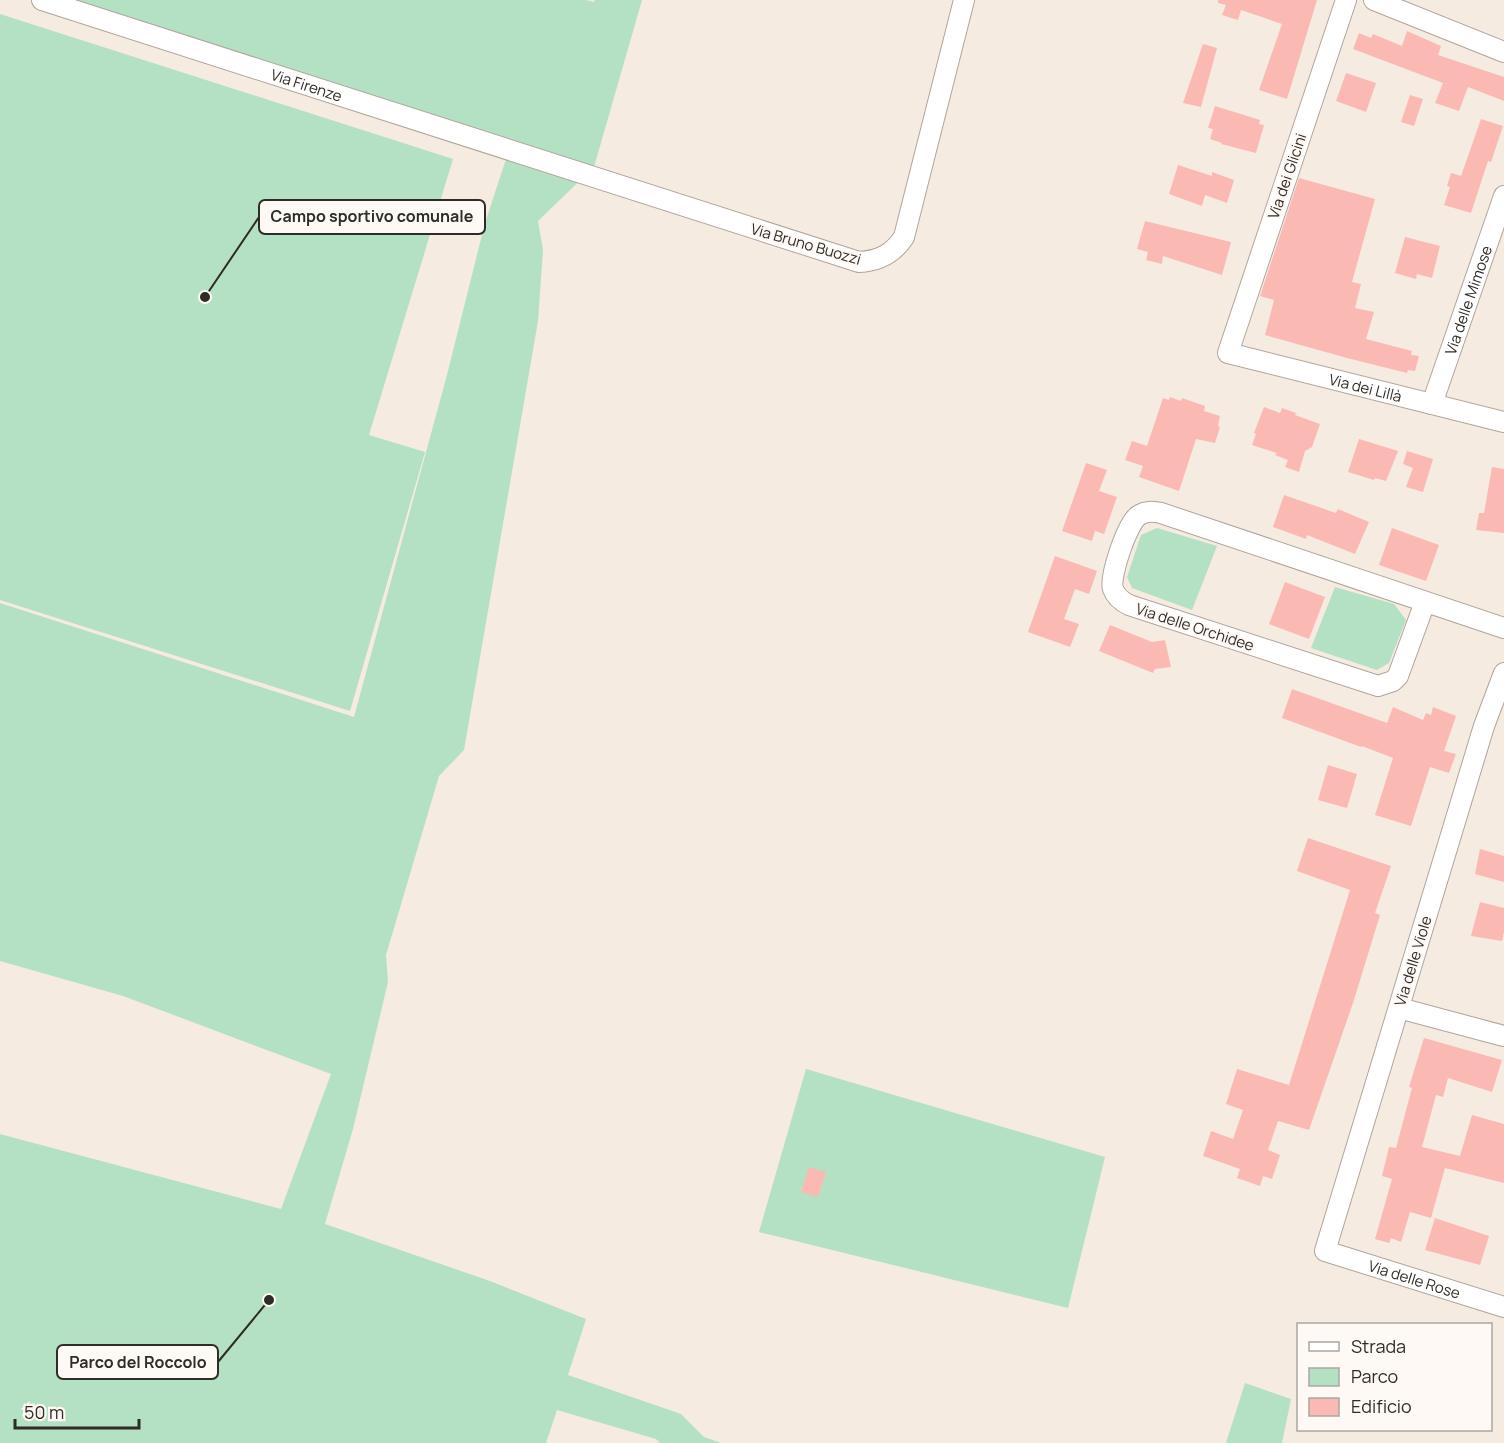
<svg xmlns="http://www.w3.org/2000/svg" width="1504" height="1443" font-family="Manrope,sans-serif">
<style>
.green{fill:#b4e0c3}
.building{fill:#fbb9b3}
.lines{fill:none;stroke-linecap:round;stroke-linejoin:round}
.minor-casing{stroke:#b0a59c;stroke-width:22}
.minor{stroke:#fff;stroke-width:20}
.labels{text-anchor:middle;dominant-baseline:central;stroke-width:4.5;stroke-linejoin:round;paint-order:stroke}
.street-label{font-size:15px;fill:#2f2b27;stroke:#fef9f5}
.leader{fill:none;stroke:#2f2b27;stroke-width:2}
.callout-dot{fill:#2f2b27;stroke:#fef9f5;stroke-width:2}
.callout{fill:#fef9f5;stroke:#2f2b27;stroke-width:2}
.callout-label{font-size:16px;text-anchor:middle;font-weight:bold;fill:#2f2b27}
</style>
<rect width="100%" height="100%" fill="#f6ebe0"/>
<g class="green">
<polygon points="66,0 586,0 594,2 595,0 642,0 594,167 538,221 543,250 538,321 464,750 439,776 386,955 388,982 353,1129 325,1224 490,1281 586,1319 568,1375 681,1414 704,1437 721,1443 660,1443 656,1439 557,1410 546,1443 0,1443 0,1134 281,1209 331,1074 123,996 0,961 0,603 354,717 447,375 485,223 512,141"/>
<polygon points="0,14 453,159 369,435 425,452 350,711 0,600"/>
<polygon points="1157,528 1217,546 1192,610 1132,588 1127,577 1141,535"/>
<polygon points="1335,587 1394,604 1406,620 1389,663 1377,670 1311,648"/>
<polygon points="806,1069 1105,1157 1068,1308 759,1232"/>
<polygon points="1245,1383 1291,1399 1282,1443 1226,1443"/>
</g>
<g class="building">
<polygon points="1218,0 1317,0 1287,99 1259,90 1282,24 1241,10 1238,20 1222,15 1226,5 1218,3"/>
<polygon points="1407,31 1441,46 1438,55 1504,77 1504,101 1468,87 1459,111 1435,103 1443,83 1353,49 1359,33 1371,38 1373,34 1402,46"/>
<polygon points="1203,44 1217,48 1201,107 1183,103"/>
<polygon points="1346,73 1376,83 1366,112 1336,101"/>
<polygon points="1410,95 1423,99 1414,126 1401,122"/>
<polygon points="1215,106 1260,120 1259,124 1264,125 1256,153 1221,144 1222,143 1210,139 1213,129 1208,128"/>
<polygon points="1481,119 1503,126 1491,162 1488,161 1471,213 1444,205 1450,187 1447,186 1451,173 1461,176"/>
<polygon points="1178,165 1212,176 1212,172 1234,180 1227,203 1205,195 1202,206 1169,194"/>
<polygon points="1299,178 1375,199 1352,282 1361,284 1355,308 1374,312 1366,339 1412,351 1411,355 1419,356 1415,371 1408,370 1407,373 1347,358 1265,335 1274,300 1260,296"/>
<polygon points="1145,221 1231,242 1222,275 1163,256 1162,264 1146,260 1148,252 1137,249"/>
<polygon points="1405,237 1440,246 1432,278 1417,274 1416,279 1395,273"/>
<polygon points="1170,397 1181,401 1182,398 1205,406 1204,411 1220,416 1218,426 1220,427 1215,443 1196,439 1179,491 1139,477 1143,466 1125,460 1132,441 1147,446 1163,398 1169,400"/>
<polygon points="1264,407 1280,413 1282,408 1296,413 1295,415 1320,424 1312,447 1305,451 1299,472 1285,467 1288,460 1275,455 1277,453 1252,445 1256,434 1254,433"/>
<polygon points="1359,439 1398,451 1386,481 1375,478 1374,480 1348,472"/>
<polygon points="1407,451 1433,459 1423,492 1406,487 1413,468 1403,464"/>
<polygon points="1086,463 1107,470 1099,491 1117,497 1104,534 1095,531 1092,541 1062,531"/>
<polygon points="1492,467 1504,469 1504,533 1476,530 1479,513 1484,513"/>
<polygon points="1284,495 1336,513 1338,509 1369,522 1355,554 1307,535 1306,539 1273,527"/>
<polygon points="1392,528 1439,545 1426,581 1379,565"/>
<polygon points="1055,556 1097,571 1089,594 1075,589 1064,619 1079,624 1070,647 1028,632"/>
<polygon points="1285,582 1325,597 1309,639 1269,624"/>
<polygon points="1110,625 1152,642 1165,640 1171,667 1155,669 1153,673 1099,651"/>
<polygon points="1292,689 1387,723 1393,707 1423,720 1426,713 1431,715 1433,707 1456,716 1444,751 1456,754 1449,773 1430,767 1411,826 1375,815 1393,758 1362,746 1361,747 1282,718"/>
<polygon points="1328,765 1357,774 1347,808 1318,800"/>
<polygon points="1308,838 1391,866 1375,913 1380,915 1353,1003 1309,1130 1278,1121 1268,1150 1280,1155 1272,1179 1263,1176 1260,1186 1237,1178 1240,1169 1203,1156 1211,1131 1233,1139 1243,1110 1226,1104 1237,1069 1289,1085 1350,890 1297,871"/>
<polygon points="1480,849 1504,856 1504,882 1475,874"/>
<polygon points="1480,902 1504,908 1504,932 1502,941 1471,936"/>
<polygon points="1424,1038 1502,1060 1492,1092 1448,1078 1443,1097 1436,1095 1422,1147 1460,1156 1472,1115 1504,1124 1504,1183 1445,1168 1431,1218 1410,1212 1401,1242 1391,1238 1389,1243 1375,1239 1392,1179 1382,1176 1389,1147 1396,1148 1412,1088 1409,1087"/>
<polygon points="809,1167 826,1172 818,1197 801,1192"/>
<polygon points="1435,1218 1489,1236 1480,1265 1425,1250"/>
</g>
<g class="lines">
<g class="minor-casing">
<g id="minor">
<path id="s1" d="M 42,0 L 859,262 C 879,261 893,254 904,237 L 964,0"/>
<path id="s2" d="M 1346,0 L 1228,353 L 1504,422"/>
<polyline points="1374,0 1504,52"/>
<path id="s3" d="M 1432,404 L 1504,196"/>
<path d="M 1425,602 L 1398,676 L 1393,681 L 1378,686 L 1129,605 C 1123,602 1116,597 1113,589 C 1109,577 1127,524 1138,516 C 1145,511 1153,511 1161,513 L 1504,628"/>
<path id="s4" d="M 1504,673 L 1484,726 L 1325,1251 L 1504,1307"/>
<polyline points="1399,1008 1504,1036"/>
</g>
</g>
<use href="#minor" class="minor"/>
</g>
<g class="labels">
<g class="street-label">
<text stroke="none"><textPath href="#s1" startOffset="278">Via Firenze</textPath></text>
<text transform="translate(1287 176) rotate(-71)">Via dei Glicini</text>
<text transform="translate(806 244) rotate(16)">Via Bruno Buozzi</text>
<text stroke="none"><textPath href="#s3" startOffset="110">Via delle Mimose</textPath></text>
<text stroke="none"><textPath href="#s2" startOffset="514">Via dei Lillà</textPath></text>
<text transform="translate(1195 627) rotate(18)">Via delle Orchidee</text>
<text transform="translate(1413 961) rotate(-73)">Via delle Viole</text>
<text stroke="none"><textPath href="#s4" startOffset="699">Via delle Rose</textPath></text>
</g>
</g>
<path class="leader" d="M205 297L259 217M269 1300L218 1362"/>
<g class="callout-dot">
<circle cx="205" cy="297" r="6"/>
<circle cx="269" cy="1300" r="6"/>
</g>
<g class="callout">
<rect x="259" y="200" width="226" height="34" rx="6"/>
<rect x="57" y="1345" width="161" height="34" rx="6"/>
</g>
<g class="callout-label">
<text x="372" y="222">Campo sportivo comunale</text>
<text x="138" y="1368">Parco del Roccolo</text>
</g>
<rect x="1297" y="1323" width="195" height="108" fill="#fef9f5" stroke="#aba7a3" stroke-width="1.5"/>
<rect x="1309" y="1342" width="30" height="9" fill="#ffffff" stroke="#aba7a3" stroke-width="1.5"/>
<text x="1351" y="1353" font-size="18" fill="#2f2b27">Strada</text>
<rect x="1309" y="1368" width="30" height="18" fill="#b4e0c3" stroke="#aba7a3" stroke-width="1.5"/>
<text x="1351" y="1383" font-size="18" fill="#2f2b27">Parco</text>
<rect x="1309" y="1398" width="30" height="18" fill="#fbb9b3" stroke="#aba7a3" stroke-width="1.5"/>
<text x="1351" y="1413" font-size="18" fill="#2f2b27">Edificio</text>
<path d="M15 1419v9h124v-9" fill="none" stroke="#2f2b27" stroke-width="3"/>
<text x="24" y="1419" font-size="18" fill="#2f2b27" stroke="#fef9f5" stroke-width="4.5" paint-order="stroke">50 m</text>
</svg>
